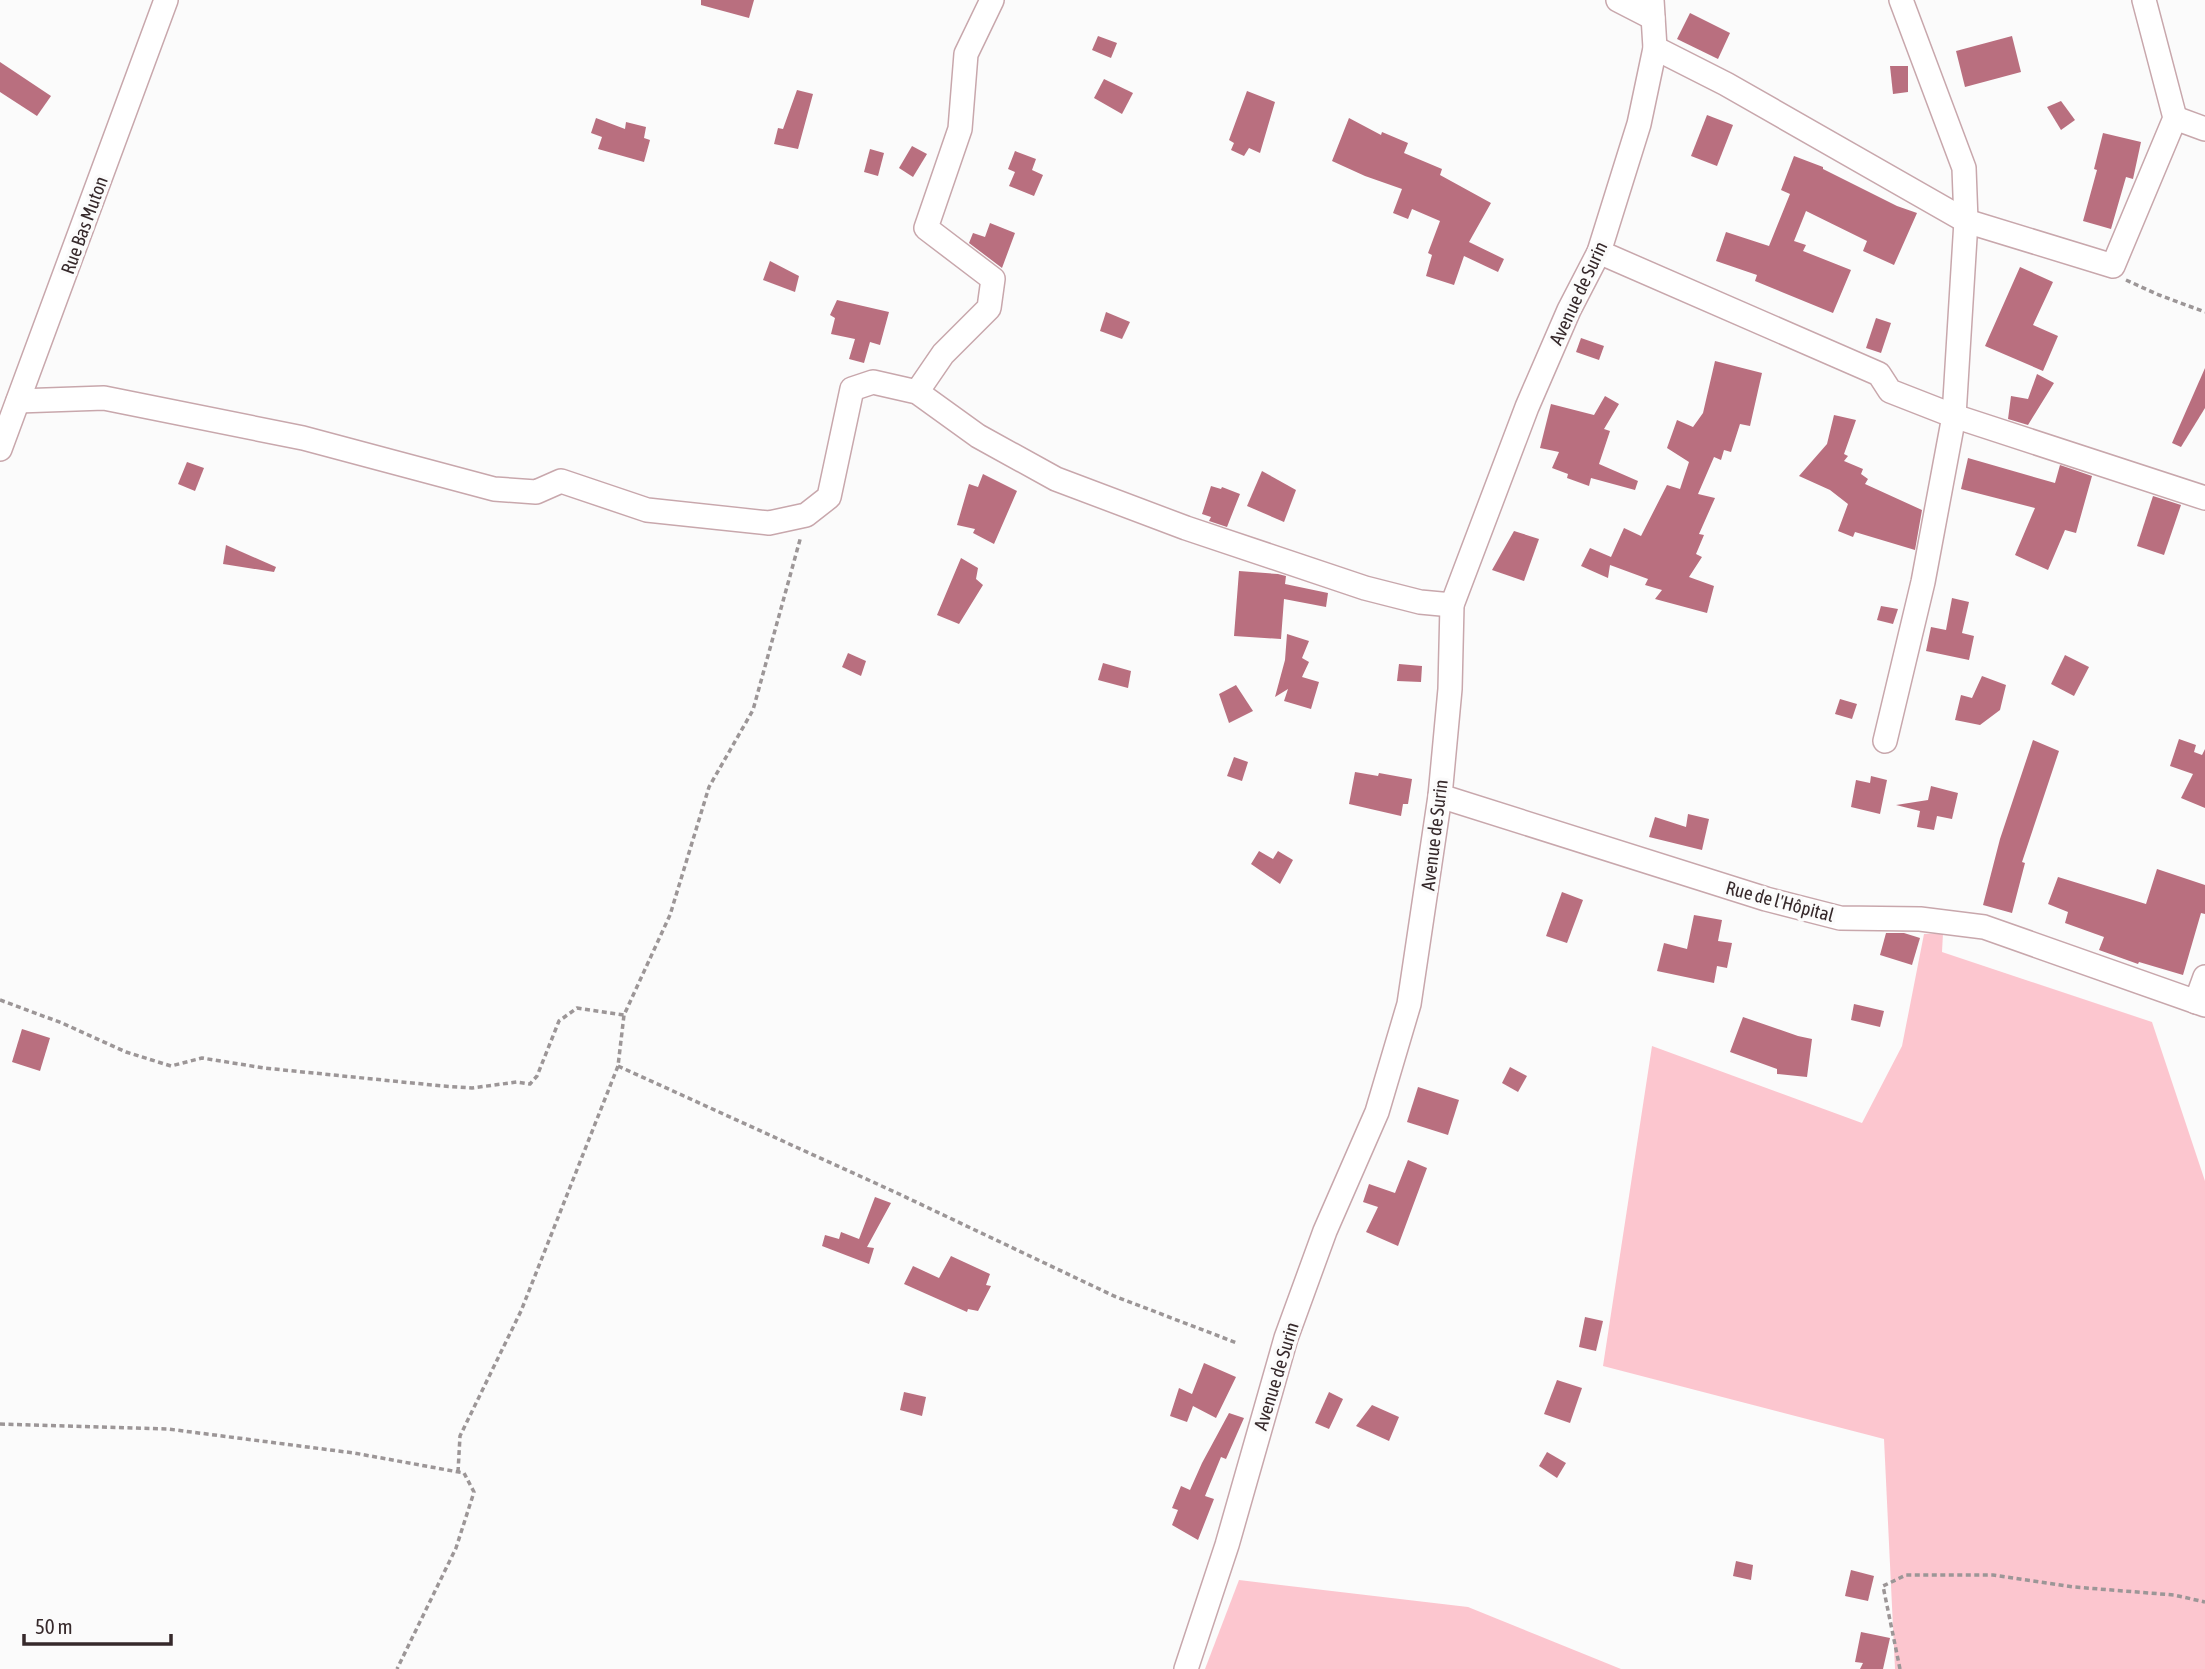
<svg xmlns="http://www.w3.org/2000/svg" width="2205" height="1669" font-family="'Asap Condensed',sans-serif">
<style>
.green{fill:#fcc6cf}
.building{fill:#b96f7f}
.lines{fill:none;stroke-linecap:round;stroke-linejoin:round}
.minor-casing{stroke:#c8a7ac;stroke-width:26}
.path{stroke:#9c9697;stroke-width:3.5;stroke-dasharray:5 3.5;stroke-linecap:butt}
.minor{stroke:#fff;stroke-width:23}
.labels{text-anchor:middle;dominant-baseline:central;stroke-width:7;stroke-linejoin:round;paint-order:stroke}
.street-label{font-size:19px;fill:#36292b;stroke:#fbfbfb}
</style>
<rect width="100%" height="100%" fill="#fbfbfb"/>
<g class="green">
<polygon points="1943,933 1942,952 2152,1022 2205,1181 2205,1669 1895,1669 1884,1439 1603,1366 1652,1046 1862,1123 1902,1046 1924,934"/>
<polygon points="1239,1580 1468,1607 1621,1669 1205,1669"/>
</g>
<g class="building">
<polygon points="701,0 754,0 749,18 701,5"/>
<polygon points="1690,13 1730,33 1718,59 1677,39"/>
<polygon points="1098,36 1117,43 1111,58 1092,50"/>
<polygon points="2012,36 2021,72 1965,87 1956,51"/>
<polygon points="0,62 51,96 37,116 0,92"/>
<polygon points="1890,66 1908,66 1908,92 1893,94"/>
<polygon points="1104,79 1133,93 1122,114 1094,98"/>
<polygon points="797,90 813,94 798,149 774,144 778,128 783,129"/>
<polygon points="1247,91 1275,102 1260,153 1249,148 1244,156 1231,150 1234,143 1229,140"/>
<polygon points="2061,101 2075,120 2061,130 2047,107"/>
<polygon points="1707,115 1733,125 1717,166 1691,156"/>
<polygon points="596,118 625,129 626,122 646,127 644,138 650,140 644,162 598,149 602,137 591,133"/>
<polygon points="1349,118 1381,135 1382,132 1408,143 1404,153 1442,169 1440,175 1491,203 1469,242 1504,259 1498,272 1464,256 1454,285 1426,276 1432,255 1428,253 1440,221 1412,209 1408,219 1393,213 1402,189 1365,176 1332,161"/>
<polygon points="2103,133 2141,142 2133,179 2126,177 2111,229 2083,221 2097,170 2094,169"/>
<polygon points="912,146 927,154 913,177 899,168"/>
<polygon points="870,149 884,153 878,176 864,172"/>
<polygon points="1015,151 1036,159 1032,170 1043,175 1034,196 1009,186 1015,172 1008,169"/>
<polygon points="1794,156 1823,167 1823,169 1897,206 1917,213 1894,265 1863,251 1867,241 1806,211 1794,241 1806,245 1803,251 1851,270 1833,313 1755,281 1757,275 1716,261 1726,232 1769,246 1790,194 1781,190"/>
<polygon points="990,223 1015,233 1002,268 969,243 973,233 985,237"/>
<polygon points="770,261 799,276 795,292 763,280"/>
<polygon points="2020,267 2053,282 2033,325 2058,336 2043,371 1985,346"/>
<polygon points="837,300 889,312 880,345 870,342 864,363 849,359 855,339 831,334 835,318 830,315"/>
<polygon points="1106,312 1130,322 1122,339 1100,331"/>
<polygon points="1876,318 1891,323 1881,353 1866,348"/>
<polygon points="1581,338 1604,346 1599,360 1576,352"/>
<polygon points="1715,361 1762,373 1750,426 1740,424 1731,452 1724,450 1721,460 1714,457 1698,494 1715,498 1699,534 1704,535 1696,554 1702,557 1689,577 1714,586 1707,613 1655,599 1662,590 1645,585 1648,579 1610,565 1608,578 1581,566 1590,548 1611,557 1624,528 1641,536 1667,485 1680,489 1689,462 1667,448 1677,420 1693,427 1703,413"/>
<polygon points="2205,368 2205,408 2181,447 2172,443"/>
<polygon points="2037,374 2054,383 2028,425 2008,419 2011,396 2028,399"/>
<polygon points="1605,396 1619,404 1604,429 1610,431 1599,464 1638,481 1635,490 1591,478 1589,486 1567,478 1568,474 1552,468 1559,452 1540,448 1551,404 1594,415"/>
<polygon points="1834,415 1856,420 1844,454 1848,456 1844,461 1863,469 1861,474 1868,479 1865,484 1922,510 1915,550 1855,532 1853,537 1838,531 1848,504 1830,490 1799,476 1827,444"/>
<polygon points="1968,458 2055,483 2060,465 2092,476 2076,533 2065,530 2048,570 2015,555 2035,508 1961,489"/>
<polygon points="187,462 204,468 195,491 178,484"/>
<polygon points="1262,471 1296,490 1284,522 1247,506"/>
<polygon points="983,474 1017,491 994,544 973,533 975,529 957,525 969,484 978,487"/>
<polygon points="1211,486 1221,489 1222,487 1240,494 1227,527 1209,521 1211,517 1202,514"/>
<polygon points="2153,496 2181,505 2164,555 2137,546"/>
<polygon points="1514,531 1539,539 1524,581 1492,570"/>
<polygon points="226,545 276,567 274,572 223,564"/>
<polygon points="961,558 978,568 976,579 983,585 959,624 937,615"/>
<polygon points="1239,571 1278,574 1286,576 1285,584 1328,593 1326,607 1284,599 1281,639 1234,636"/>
<polygon points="1952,598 1969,602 1962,633 1974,636 1969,660 1926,651 1931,627 1946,630"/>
<polygon points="1881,606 1898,609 1893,624 1877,620"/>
<polygon points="1287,634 1309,641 1302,658 1309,662 1302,677 1319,682 1311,709 1284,701 1288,689 1275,697 1285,660"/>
<polygon points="848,653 866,661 861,676 842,667"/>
<polygon points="2065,655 2089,667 2074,696 2051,684"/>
<polygon points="1103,663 1131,671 1128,688 1098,680"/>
<polygon points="1399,664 1422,666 1421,682 1397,681"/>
<polygon points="1982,676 2006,685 2000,710 1980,725 1955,720 1961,695 1972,698"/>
<polygon points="1236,685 1253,711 1229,723 1219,694"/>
<polygon points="1840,699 1857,704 1852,719 1835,714"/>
<polygon points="2179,739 2196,745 2194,752 2202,755 2205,749 2205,808 2181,798 2193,774 2170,766"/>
<polygon points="2033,740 2059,751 2022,862 2025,863 2012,913 1983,905 2000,839"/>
<polygon points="1234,757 1248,762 1242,781 1227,776"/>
<polygon points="1355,772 1378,776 1379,773 1412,779 1408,804 1403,804 1401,816 1349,804"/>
<polygon points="1871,776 1887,780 1880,814 1851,807 1856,780 1870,783"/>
<polygon points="1931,786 1958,793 1952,819 1937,816 1934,830 1917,827 1920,811 1896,805 1928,800"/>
<polygon points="1688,814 1709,819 1702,850 1649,837 1655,817 1686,827"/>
<polygon points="1259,851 1273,859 1278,851 1293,860 1280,884 1251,864"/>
<polygon points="2157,869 2205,885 2205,914 2201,913 2183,975 2139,962 2138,964 2099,950 2104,937 2065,923 2068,912 2048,904 2058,877 2146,904"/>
<polygon points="1562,892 1583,900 1567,943 1546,936"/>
<polygon points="1694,915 1722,920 1718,941 1732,943 1727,968 1717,966 1714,983 1657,971 1664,943 1687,949"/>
<polygon points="1886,933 1904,933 1920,938 1912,965 1880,955"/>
<polygon points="1854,1004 1884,1011 1880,1027 1851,1020"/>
<polygon points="1743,1017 1798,1036 1812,1039 1807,1077 1777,1074 1777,1069 1730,1052"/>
<polygon points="22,1029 50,1038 40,1071 12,1062"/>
<polygon points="1510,1067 1527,1076 1518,1092 1502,1083"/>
<polygon points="1418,1087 1459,1100 1448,1135 1407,1122"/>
<polygon points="1408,1160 1427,1168 1398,1246 1366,1232 1378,1207 1363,1202 1369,1184 1395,1193"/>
<polygon points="875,1197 891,1203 867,1247 874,1248 869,1264 822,1246 825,1235 839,1239 841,1232 859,1239"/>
<polygon points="951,1256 990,1274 986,1285 991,1286 978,1311 968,1309 967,1312 904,1284 913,1266 939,1278"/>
<polygon points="1585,1317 1603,1321 1596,1351 1579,1347"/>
<polygon points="1204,1363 1236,1377 1216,1418 1193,1406 1187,1422 1170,1416 1179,1388 1192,1394"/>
<polygon points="1557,1380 1582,1388 1570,1423 1544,1414"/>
<polygon points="904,1392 926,1397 922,1416 900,1410"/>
<polygon points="1329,1392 1343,1399 1329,1429 1315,1423"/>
<polygon points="1372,1405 1399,1417 1389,1441 1356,1426"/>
<polygon points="1229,1413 1244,1418 1226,1459 1221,1457 1205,1496 1214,1499 1198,1540 1172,1525 1178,1510 1172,1508 1181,1486 1190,1490 1202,1463"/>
<polygon points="1547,1452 1566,1463 1557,1478 1539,1466"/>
<polygon points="1736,1561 1753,1565 1751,1580 1733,1576"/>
<polygon points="1851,1570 1874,1576 1868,1601 1845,1596"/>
<polygon points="1861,1632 1890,1638 1883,1669 1860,1669 1863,1663 1855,1662"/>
</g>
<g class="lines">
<g class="minor-casing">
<g id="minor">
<polyline points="1618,0 1653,18"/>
<polyline points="1655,48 1726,84 1966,221 2113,266 2175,118 2144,0"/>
<polyline points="2175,118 2205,129"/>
<polyline points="1599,252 1879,374 1890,391 1954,416 2205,498"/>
<polyline points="917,392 943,354 989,308 993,279 926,228 960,129 966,54 992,0"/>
<polyline points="18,401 104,398 303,438 494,489 536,492 561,481 647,510 769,523 806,515 829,497 852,389 873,382 917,392 978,436 1056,479 1186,528 1365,588 1420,602 1452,605"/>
<polyline points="0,449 166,0"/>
<polyline points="1885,741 1923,582 1954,416 1966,221 1964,168 1901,0"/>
<polyline points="1440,796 1766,899 1840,918 1920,919 1984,927 2205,1005"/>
<polyline points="2196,1002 2205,977"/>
<polyline points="1186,1669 1227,1545 1286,1338 1325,1231 1377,1112 1409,1004 1440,796 1450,689 1452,605 1527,407 1569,310 1599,252 1639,124 1655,48 1652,0"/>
</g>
</g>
<g class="path">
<polyline points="2126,280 2159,295 2205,312"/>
<polyline points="0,1000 62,1023 126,1052 171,1066 202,1058 264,1068 442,1086 472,1088 517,1082 530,1084 537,1076 559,1021 577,1008 624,1015 670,915 709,787 753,710 801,536"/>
<polyline points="618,1066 897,1193 1114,1296 1237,1343"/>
<polyline points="0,1424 168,1429 354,1453 464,1473 474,1492 456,1548 397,1669"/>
<polyline points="458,1472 460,1436 521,1311 618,1066 624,1015"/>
<polyline points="1900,1669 1883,1586 1906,1575 1993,1575 2074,1587 2174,1595 2205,1602"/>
</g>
<use href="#minor" class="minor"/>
</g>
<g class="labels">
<g class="street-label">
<text transform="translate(84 225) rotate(-70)">Rue Bas Muton</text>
<text transform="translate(1578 293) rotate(-65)">Avenue de Surin</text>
<text transform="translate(1434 835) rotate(-83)">Avenue de Surin</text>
<text transform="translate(1780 901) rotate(15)">Rue de l'Hôpital</text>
<text transform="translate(1276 1376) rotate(-73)">Avenue de Surin</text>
</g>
</g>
<path d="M24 1634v10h147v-10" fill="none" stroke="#36292b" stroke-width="3.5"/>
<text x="35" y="1634" font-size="21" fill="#36292b" stroke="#fbfbfb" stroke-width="5" paint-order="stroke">50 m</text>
</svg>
